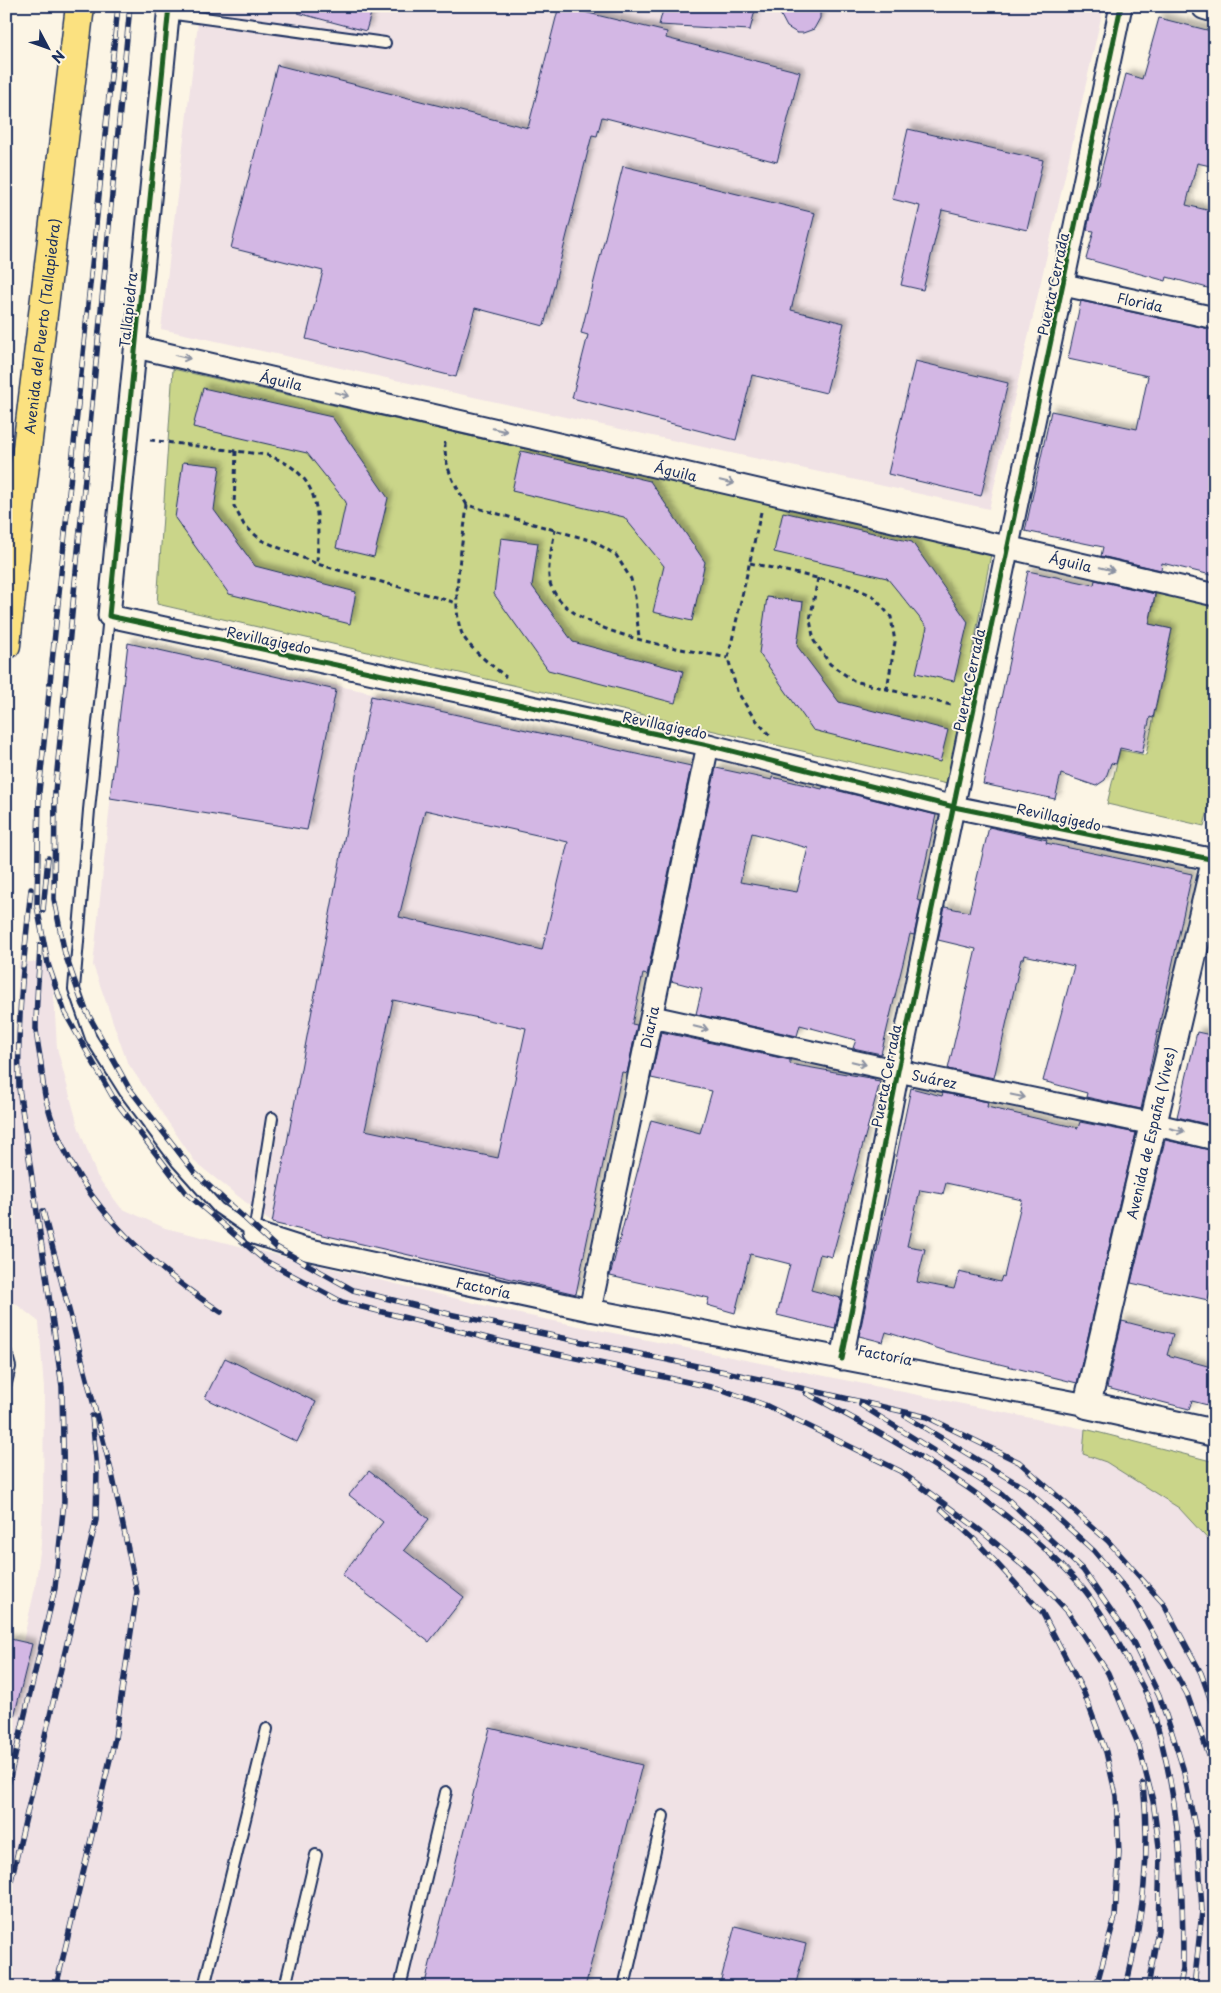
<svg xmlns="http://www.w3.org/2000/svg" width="1221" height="1993" font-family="'Playpen Sans',sans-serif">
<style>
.built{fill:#f0e2e5}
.green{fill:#cad589;stroke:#728274}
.building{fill:#d3b7e4;stroke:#1b2f5e;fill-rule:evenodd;filter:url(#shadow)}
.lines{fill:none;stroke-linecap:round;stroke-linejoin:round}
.service-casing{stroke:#1b2f5e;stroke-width:14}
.minor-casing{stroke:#1b2f5e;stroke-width:25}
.tertiary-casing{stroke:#1b2f5e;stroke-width:30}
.primary-casing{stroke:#1b2f5e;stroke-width:31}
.path{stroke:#1b2f5e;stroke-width:3;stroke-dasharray:5 4;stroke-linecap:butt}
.service{stroke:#fcf5e5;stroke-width:10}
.minor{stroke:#fcf5e5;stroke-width:21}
.tertiary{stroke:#fcf5e5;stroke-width:26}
.primary{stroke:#fbe180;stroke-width:28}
.rail-casing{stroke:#1b2f5e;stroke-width:5.5}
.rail{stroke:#fcf5e5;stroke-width:4;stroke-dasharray:11;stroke-linecap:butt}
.cycleway-casing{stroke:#fcf5e5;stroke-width:8}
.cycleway{stroke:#1b5e20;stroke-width:5}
.oneway{stroke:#8c92a2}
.labels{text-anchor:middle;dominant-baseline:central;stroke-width:4;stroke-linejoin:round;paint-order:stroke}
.street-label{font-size:14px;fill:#1b2f5e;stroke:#fcf5e5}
</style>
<defs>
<filter id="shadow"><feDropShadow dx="4.5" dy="-4.5" stdDeviation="2.5" flood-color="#0004"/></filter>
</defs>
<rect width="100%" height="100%" fill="#fcf5e5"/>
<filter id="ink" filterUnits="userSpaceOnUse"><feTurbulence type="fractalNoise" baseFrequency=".02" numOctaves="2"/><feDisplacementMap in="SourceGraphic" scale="10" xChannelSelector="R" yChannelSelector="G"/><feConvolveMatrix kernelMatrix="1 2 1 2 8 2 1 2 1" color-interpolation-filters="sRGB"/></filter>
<g filter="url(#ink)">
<g class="built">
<polygon points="200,6 1092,6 1103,9 989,509 161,329"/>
<polygon points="127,643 363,691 686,765 575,1298 272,1223 196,1163 127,1062 93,965"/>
<polygon points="19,962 52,962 57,1048 78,1126 97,1176 121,1208 165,1228 520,1314 1085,1429 1215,1462 1215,1987 6,1987 6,1717 35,1588 41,1545 43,1503 44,1389 39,1322 11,1300 13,1223 11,1128"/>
</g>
<g class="green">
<polygon points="173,369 991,554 947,784 157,604"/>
<polygon points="1157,589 1215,603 1215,784 1204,826 1107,804 1120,750 1146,755 1172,629 1149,624"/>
<polygon points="1085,1429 1215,1462 1215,1547 1179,1508 1106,1462 1083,1454"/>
</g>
<g class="building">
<polygon points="299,6 373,6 366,31 298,13"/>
<polygon points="559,6 667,32 666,38 800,72 777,162 602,117 597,136 592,135 544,326 475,308 456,377 306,339 323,271 231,248 277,65 528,128"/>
<polygon points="664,6 756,6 750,30 659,25"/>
<polygon points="776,6 820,6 820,18 814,29 803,33 797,33 787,27"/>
<polygon points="1159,18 1215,32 1215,167 1197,163 1186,205 1215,212 1215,290 1167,277 1166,281 1086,259 1094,231 1087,230 1090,215 1126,74 1142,79"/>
<polygon points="908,129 1043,160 1027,230 942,210 923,290 901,285 920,206 892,199"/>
<polygon points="623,166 815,213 791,310 844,323 826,393 752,375 736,440 572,398 588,335 581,333"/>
<polygon points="1081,301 1215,330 1215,576 1162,563 1161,570 1101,556 1103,547 1025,531 1051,411 1137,429 1148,376 1068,359"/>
<polygon points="915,361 1008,383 981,496 888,474"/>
<polygon points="203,388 332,417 388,498 374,557 336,548 346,502 307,453 193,427"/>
<polygon points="521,451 650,481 705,562 692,621 653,612 664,566 624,517 512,491"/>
<polygon points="183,462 220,466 214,510 255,566 356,592 350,624 229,594 175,518"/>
<polygon points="783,512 912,542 968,622 954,681 916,673 927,627 887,578 774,552"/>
<polygon points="501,538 538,543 532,586 573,642 683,671 675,703 548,670 494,594"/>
<polygon points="1028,571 1094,585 1095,580 1155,594 1149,624 1172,629 1153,718 1150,717 1142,753 1120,748 1116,764 1111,763 1105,780 1096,786 1061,774 1055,799 983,784"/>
<polygon points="767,597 803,602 797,646 839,702 948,730 940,762 813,730 759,653"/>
<polygon points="128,643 336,690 307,830 110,798"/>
<path d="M 371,696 L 691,766 L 647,975 L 643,974 L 632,1024 L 637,1025 L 627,1073 L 622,1072 L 576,1294 L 272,1223 ZM 425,810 L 568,842 L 542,950 L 399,917 ZM 393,1000 L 526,1028 L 498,1158 L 365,1130 Z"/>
<path d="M 716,768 L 772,780 L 772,777 L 822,789 L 823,787 L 936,815 L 917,900 L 921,901 L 914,935 L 910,934 L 881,1054 L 853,1048 L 856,1040 L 800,1025 L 797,1036 L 696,1014 L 702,989 L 671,981 ZM 752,833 L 808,848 L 797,892 L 740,882 Z"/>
<polygon points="989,827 1047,840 1046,843 1192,874 1141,1109 1086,1097 1087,1093 1043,1081 1074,966 1024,955 1023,959 1021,959 994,1078 948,1069 976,949 938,940 945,907 969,912"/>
<polygon points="661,1032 790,1060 790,1064 875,1079 874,1081 880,1082 832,1257 820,1254 811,1290 841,1298 835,1329 777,1315 790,1264 750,1254 735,1313 707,1305 709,1298 610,1276 651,1120 700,1133 712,1091 651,1078"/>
<polygon points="1197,1032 1215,1036 1215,1126 1177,1117"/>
<path d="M 911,1088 L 942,1096 L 943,1093 L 988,1102 L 987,1107 L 1078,1128 L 1080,1122 L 1136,1133 L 1077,1383 L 946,1351 L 886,1332 L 883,1342 L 859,1336 ZM 946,1183 L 1022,1200 L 1004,1277 L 1002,1276 L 1000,1282 L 959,1272 L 954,1289 L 917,1282 L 925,1249 L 907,1246 L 920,1190 L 943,1194 Z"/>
<polygon points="1165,1140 1215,1151 1215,1269 1208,1300 1131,1283"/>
<polygon points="1122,1321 1173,1334 1167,1355 1215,1368 1215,1407 1192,1401 1189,1409 1107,1388"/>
<polygon points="225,1358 316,1402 297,1442 205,1398"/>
<polygon points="369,1471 429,1519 404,1550 464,1597 429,1642 342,1575 383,1522 349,1495"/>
<polygon points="6,1638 32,1644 14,1717 6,1716"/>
<polygon points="490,1728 642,1765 585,1987 424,1987"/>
<polygon points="735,1926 806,1944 795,1987 719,1987"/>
</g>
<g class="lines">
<g class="service-casing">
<g id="service">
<polyline points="168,13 385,43"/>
<polyline points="109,616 89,810 74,989 91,1038 125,1092 177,1162 218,1208 254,1233 272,1118"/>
<polyline points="6,1352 10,1367 6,1383"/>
<polyline points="204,1987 267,1729"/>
<polyline points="285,1987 316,1855"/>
<polyline points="400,1987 446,1792"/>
<polyline points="624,1987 663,1816"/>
</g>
</g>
<g class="minor-casing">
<g id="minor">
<polyline points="169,6 109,616 708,745 954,807 1215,860"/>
<path id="s1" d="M 1064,285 L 1215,318"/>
<path id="s2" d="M 136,347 L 1215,595"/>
<path id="s3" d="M 653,1017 L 898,1071 L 1153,1124 L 1215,1139"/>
<path id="s4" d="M 254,1233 L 301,1248 L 590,1310 L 1087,1405"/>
<path id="s5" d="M 590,1310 L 708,745"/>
<polyline points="842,1359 898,1071 1121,6"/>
</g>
</g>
<g class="tertiary-casing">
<g id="tertiary">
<polyline points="1205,6 1215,9"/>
<polyline points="1215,861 1087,1405 1215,1433"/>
</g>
</g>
<g class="primary-casing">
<g id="primary">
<path id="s6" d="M 6,645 L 23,481 L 80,6"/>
</g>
</g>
<g class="path">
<path d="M 150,440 L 267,455 C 323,474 319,514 317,564"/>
<path d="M 445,442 C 444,468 454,483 467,505 L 593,541 L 616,555 L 631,579 L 635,597 L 639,638"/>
<polyline points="236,451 234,506 244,525 261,540 317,564 457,603"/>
<path d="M 467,505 C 464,537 450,602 461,631 C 466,647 493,666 506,677"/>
<polyline points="761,512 728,658 737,691 752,715 771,737"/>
<path d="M 555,529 C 553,545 546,567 550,583 C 566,635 682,648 728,658"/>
<polyline points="750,563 848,585 873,596 891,617 895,642 887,689"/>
<polyline points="818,578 810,620 814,641 830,664 854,681 951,705"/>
</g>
<use href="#service" class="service"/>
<use href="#minor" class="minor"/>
<use href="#tertiary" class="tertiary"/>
<use href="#primary" class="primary"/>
<g class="rail-casing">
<g id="rail">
<polyline points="118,6 39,792 37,906 48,964 65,1013 114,1099 186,1193 264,1260 342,1302 511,1344 720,1389 765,1405 900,1471 981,1531 1033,1574 1068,1612 1108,1673 1139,1746 1153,1801 1160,1854 1158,1930 1148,1987"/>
<polyline points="130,6 55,792 54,899 65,954 83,1005 129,1088 195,1173 276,1247 353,1290 449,1314 792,1386 927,1417 1019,1462 1108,1541 1163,1603 1201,1673 1215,1712"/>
<polyline points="43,910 48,858"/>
<path d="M 40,945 C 39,973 36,1001 36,1029 C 37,1040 39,1051 41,1063 C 42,1075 43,1088 46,1100 C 71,1195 143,1261 221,1312"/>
<polyline points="43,1211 113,1478 137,1592 115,1738 56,1987"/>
<path d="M 806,1393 C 902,1444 1000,1498 1074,1578 C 1095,1600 1112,1630 1126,1657 C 1133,1671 1143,1685 1149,1700 C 1180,1791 1183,1873 1183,1968 L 1180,1987"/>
<polyline points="861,1405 1001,1493 1083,1570 1133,1642 1159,1695 1172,1733 1183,1768 1198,1841 1202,1911 1194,1987"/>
<polyline points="905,1416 1026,1489 1094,1551 1133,1598 1187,1694 1211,1761 1215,1783"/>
<polyline points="941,1509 976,1541 1042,1612 1084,1693 1106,1752 1116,1796 1119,1852 1115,1917 1096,1987"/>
<path d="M 6,1794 L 55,1588 L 64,1501 L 62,1386 L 19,1088 C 17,1021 24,955 31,889"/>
<polyline points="6,1902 96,1520 97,1470 92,1416"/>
<path d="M 1126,1987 C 1143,1918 1151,1855 1143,1784"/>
</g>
</g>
<use href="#rail" class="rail"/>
<g class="cycleway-casing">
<g id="cycleway">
<polyline points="169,6 109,616 708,745 954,807 1215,860"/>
<polyline points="842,1359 898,1071 1121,6"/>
</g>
</g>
<use href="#cycleway" class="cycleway"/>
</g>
<defs><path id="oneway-shaft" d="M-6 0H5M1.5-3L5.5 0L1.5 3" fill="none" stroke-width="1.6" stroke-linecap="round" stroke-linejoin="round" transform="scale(1.25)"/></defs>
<g class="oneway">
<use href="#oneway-shaft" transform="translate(183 357) rotate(13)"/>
<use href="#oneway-shaft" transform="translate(342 394) rotate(13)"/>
<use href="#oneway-shaft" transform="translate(500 430) rotate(13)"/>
<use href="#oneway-shaft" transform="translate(727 482) rotate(13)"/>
<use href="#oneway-shaft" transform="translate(1107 569) rotate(13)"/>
<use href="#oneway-shaft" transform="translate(701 1028) rotate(13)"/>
<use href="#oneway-shaft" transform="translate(859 1063) rotate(13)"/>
<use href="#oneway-shaft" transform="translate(1018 1096) rotate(12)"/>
<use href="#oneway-shaft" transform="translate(1177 1130) rotate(14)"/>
</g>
</g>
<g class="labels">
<g class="street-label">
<text transform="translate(1053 284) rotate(-78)">Puerta Cerrada</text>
<text stroke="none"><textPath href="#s1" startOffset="78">Florida</textPath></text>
<text transform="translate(128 310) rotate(-84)">Tallapiedra</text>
<text stroke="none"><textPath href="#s6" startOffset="321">Avenida del Puerto (Tallapiedra)</textPath></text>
<text stroke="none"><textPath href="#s2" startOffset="149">Águila</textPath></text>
<text stroke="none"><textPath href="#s2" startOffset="554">Águila</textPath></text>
<text stroke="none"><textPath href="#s2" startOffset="959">Águila</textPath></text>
<text transform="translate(269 640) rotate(12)">Revillagigedo</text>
<text transform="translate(969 680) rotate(-78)">Puerta Cerrada</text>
<text transform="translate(665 725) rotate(12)">Revillagigedo</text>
<text transform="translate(1059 817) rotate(12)">Revillagigedo</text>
<text stroke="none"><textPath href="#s5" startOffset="289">Diaria</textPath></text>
<text transform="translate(886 1076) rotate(-79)">Puerta Cerrada</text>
<text stroke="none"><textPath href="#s3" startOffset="288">Suárez</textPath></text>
<text transform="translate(1151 1133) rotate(-77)">Avenida de España (Vives)</text>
<text stroke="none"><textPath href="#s4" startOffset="236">Factoría</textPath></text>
<text transform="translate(885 1355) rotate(11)">Factoría</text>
</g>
</g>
<rect width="1221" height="1993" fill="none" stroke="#fcf5e5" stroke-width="25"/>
<rect x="12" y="12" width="1196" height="1968" fill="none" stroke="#1b2f5e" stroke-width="2" filter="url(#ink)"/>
<g transform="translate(48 48) rotate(131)" stroke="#fcf5e5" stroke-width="4" paint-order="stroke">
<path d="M0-4L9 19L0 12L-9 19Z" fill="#1b2f5e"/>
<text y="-8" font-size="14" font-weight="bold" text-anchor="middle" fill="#1b2f5e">N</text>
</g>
</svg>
